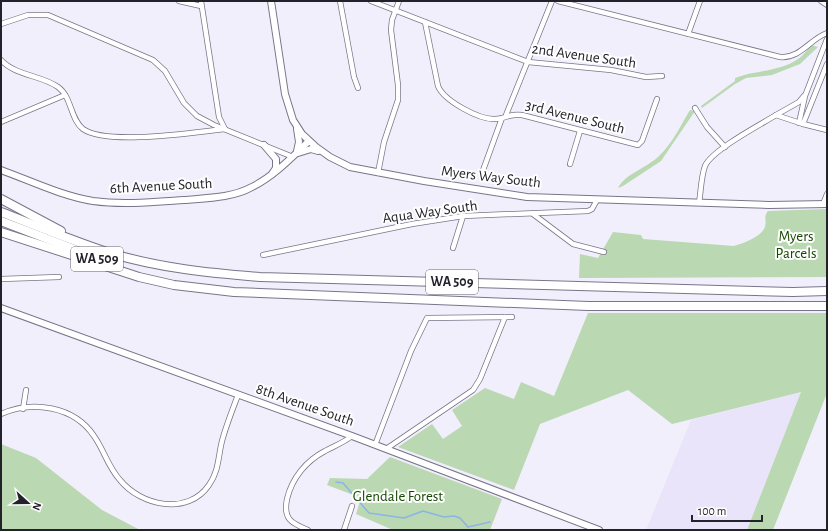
<svg xmlns="http://www.w3.org/2000/svg" width="828" height="531" font-family="'Alegreya Sans',sans-serif">
<style>
.industrial{fill:#e9e4f9}
.green{fill:#bad8b1}
.lines{fill:none;stroke-linecap:round;stroke-linejoin:round}
.stream{stroke:#8eb3e6;stroke-width:1.5}
.street-casing{stroke:#797589;stroke-width:6}
.secondary-casing{stroke:#797589;stroke-width:8}
.highway-casing{stroke:#797589;stroke-width:10}
.street{stroke:#fff;stroke-width:4.5}
.secondary{stroke:#fff;stroke-width:6}
.highway{stroke:#fff;stroke-width:8}
.labels{text-anchor:middle;dominant-baseline:central;stroke-width:4;stroke-linejoin:round;paint-order:stroke}
.shield{fill:#fefefe;stroke:#65636a;stroke-width:1}
.shield-label{font-size:14px;font-weight:bold;fill:#23212a}
.street-label{font-size:15px;fill:#23212a;stroke:#fefefe}
.park-label{font-size:15px;fill:#154900;stroke:#fefefe}
</style>
<rect width="100%" height="100%" fill="#f2effd"/>
<polygon class="industrial" points="801,392 747,530 646,530 691,420"/>
<g class="green">
<path d="M 811,45 L 818,47 L 800,64 L 772,75 L 746,78 L 735,84 L 702,108 L 701,106 L 735,81 L 735,78 C 754,70 780,72 798,59 C 803,56 807,50 811,45 Z"/>
<path d="M 690,110 L 695,111 L 661,161 L 623,186 L 618,188 C 626,173 647,168 659,156 C 672,144 681,125 690,110 Z"/>
<path d="M 827,209 L 827,277 L 579,278 L 580,254 L 598,258 L 613,232 L 641,235 L 643,239 L 734,246 C 744,243 761,237 765,227 C 767,220 763,217 768,211 Z"/>
<polygon points="588,313 827,313 827,393 773,530 747,530 801,392 672,424 628,390 540,424 514,490 398,447 432,424 443,439 462,426 452,410 485,388 514,399 521,382 554,396"/>
<polygon points="1,444 36,458 102,510 140,530 1,530"/>
<polygon points="390,457 502,499 490,530 393,530 356,514 361,498 327,485 330,478 367,479"/>
</g>
<g class="lines">
<polyline class="stream" points="336,482 343,483 369,513 404,518 423,511 444,517 454,516 460,518 468,527 490,522"/>
<g class="street-casing">
<g id="street">
<polyline points="179,1 201,6"/>
<polyline points="340,1 354,77 358,88"/>
<polyline points="371,1 528,62 611,70 646,77 662,76"/>
<path d="M 558,1 L 780,57 C 800,59 810,39 827,33"/>
<polyline points="821,1 827,5"/>
<path d="M 425,22 L 438,86 C 444,101 480,120 495,119 C 506,119 509,113 522,115 L 638,145 L 642,141 L 657,99"/>
<polyline points="1,24 28,15 48,15 153,60 165,71 184,103 197,116 214,125 293,157"/>
<polyline points="688,34 700,1"/>
<path d="M 1,60 C 16,76 41,75 58,87 C 72,97 70,119 83,129 C 107,146 195,132 225,129 L 219,117 L 201,1"/>
<polyline points="695,108 707,127 725,147"/>
<polyline points="506,115 552,1"/>
<polyline points="776,115 799,102 804,96"/>
<polyline points="1,122 65,95"/>
<polyline points="799,123 805,96 827,39"/>
<polyline points="803,124 827,64"/>
<polyline points="570,164 580,131"/>
<polyline points="378,173 384,142 398,100 398,85 391,30 392,20 399,1"/>
<polyline points="482,173 502,118"/>
<path d="M 699,203 C 701,191 701,177 705,166 C 712,150 760,125 776,115 L 803,124 L 827,130"/>
<polyline points="823,204 827,194"/>
<polyline points="533,214 573,244 604,252"/>
<polyline points="453,248 463,216"/>
<polyline points="263,255 412,224 463,216 588,211 592,209 597,200"/>
<polyline points="1,279 59,277"/>
<polyline points="23,409 26,390"/>
<path d="M 1,414 C 32,400 74,406 94,436 C 104,450 108,467 120,480 C 141,506 188,516 209,485 C 219,471 218,457 222,441 C 226,426 232,411 238,395"/>
<polyline points="375,445 411,351 427,318 512,317"/>
<polyline points="386,449 473,390 480,379 505,317"/>
<path d="M 308,530 C 291,523 283,519 287,499 C 292,478 306,461 325,451 C 334,446 343,443 352,436"/>
<polyline points="344,530 352,506"/>
</g>
</g>
<g class="secondary-casing">
<g id="secondary">
<polyline points="271,1 285,94 293,120 302,134 316,147 330,157 350,167 424,181 527,197 769,205 827,204"/>
<polyline points="297,129 299,142 297,151"/>
<polyline points="264,145 276,159 276,168 272,174"/>
<polyline points="298,153 311,149 318,151"/>
<path d="M 1,170 C 31,181 62,196 93,201 C 123,205 154,202 184,200 C 207,198 232,198 252,187 C 274,176 291,158 309,141"/>
<polyline points="1,308 352,436 599,530"/>
</g>
</g>
<g class="highway-casing">
<g id="highway">
<polyline points="1,199 61,231"/>
<path d="M 1,212 C 37,226 73,241 110,253 C 159,268 210,273 260,277 L 793,292 L 827,291"/>
<polyline points="1,221 105,261"/>
<polyline points="1,232 139,277 174,285 234,292 588,306 827,306"/>
</g>
</g>
<use href="#street" class="street"/>
<use href="#secondary" class="secondary"/>
<use href="#highway" class="highway"/>
</g>
<g class="labels">
<g class="shield">
<rect x="71" y="247" width="52" height="24" rx="3"/>
<rect x="426" y="270" width="52" height="24" rx="3"/>
</g>
<g class="shield-label">
<text x="97" y="259">WA 509</text>
<text x="452" y="282">WA 509</text>
</g>
<g class="street-label">
<text transform="translate(584 56) rotate(8)">2nd Avenue South</text>
<text transform="translate(575 117) rotate(14)">3rd Avenue South</text>
<text transform="translate(491 177) rotate(7)">Myers Way South</text>
<text transform="translate(161 186) rotate(-3)">6th Avenue South</text>
<text transform="translate(430 212) rotate(-8)">Aqua Way South</text>
<text transform="translate(305 405) rotate(19)">8th Avenue South</text>
</g>
<g class="park-label">
<text x="796" y="236">Myers<tspan x="796" dy="17">Parcels</tspan></text>
<text x="398" y="496">Glendale Forest</text>
</g>
</g>
<rect width="828" height="531" fill="none" stroke="#23212a" stroke-width="4"/>
<g transform="translate(28 503) rotate(111)" stroke="#fefefe" stroke-width="3" paint-order="stroke">
<path d="M0-3L7 15L0 10L-7 15Z" fill="#23212a"/>
<text y="-6" font-size="11" font-weight="bold" text-anchor="middle" fill="#23212a">N</text>
</g>
<path d="M692 515v6h70v-6" fill="none" stroke="#23212a" stroke-width="2"/>
<text x="698" y="515" font-size="12" fill="#23212a" stroke="#fefefe" stroke-width="3" paint-order="stroke">100 m</text>
</svg>
